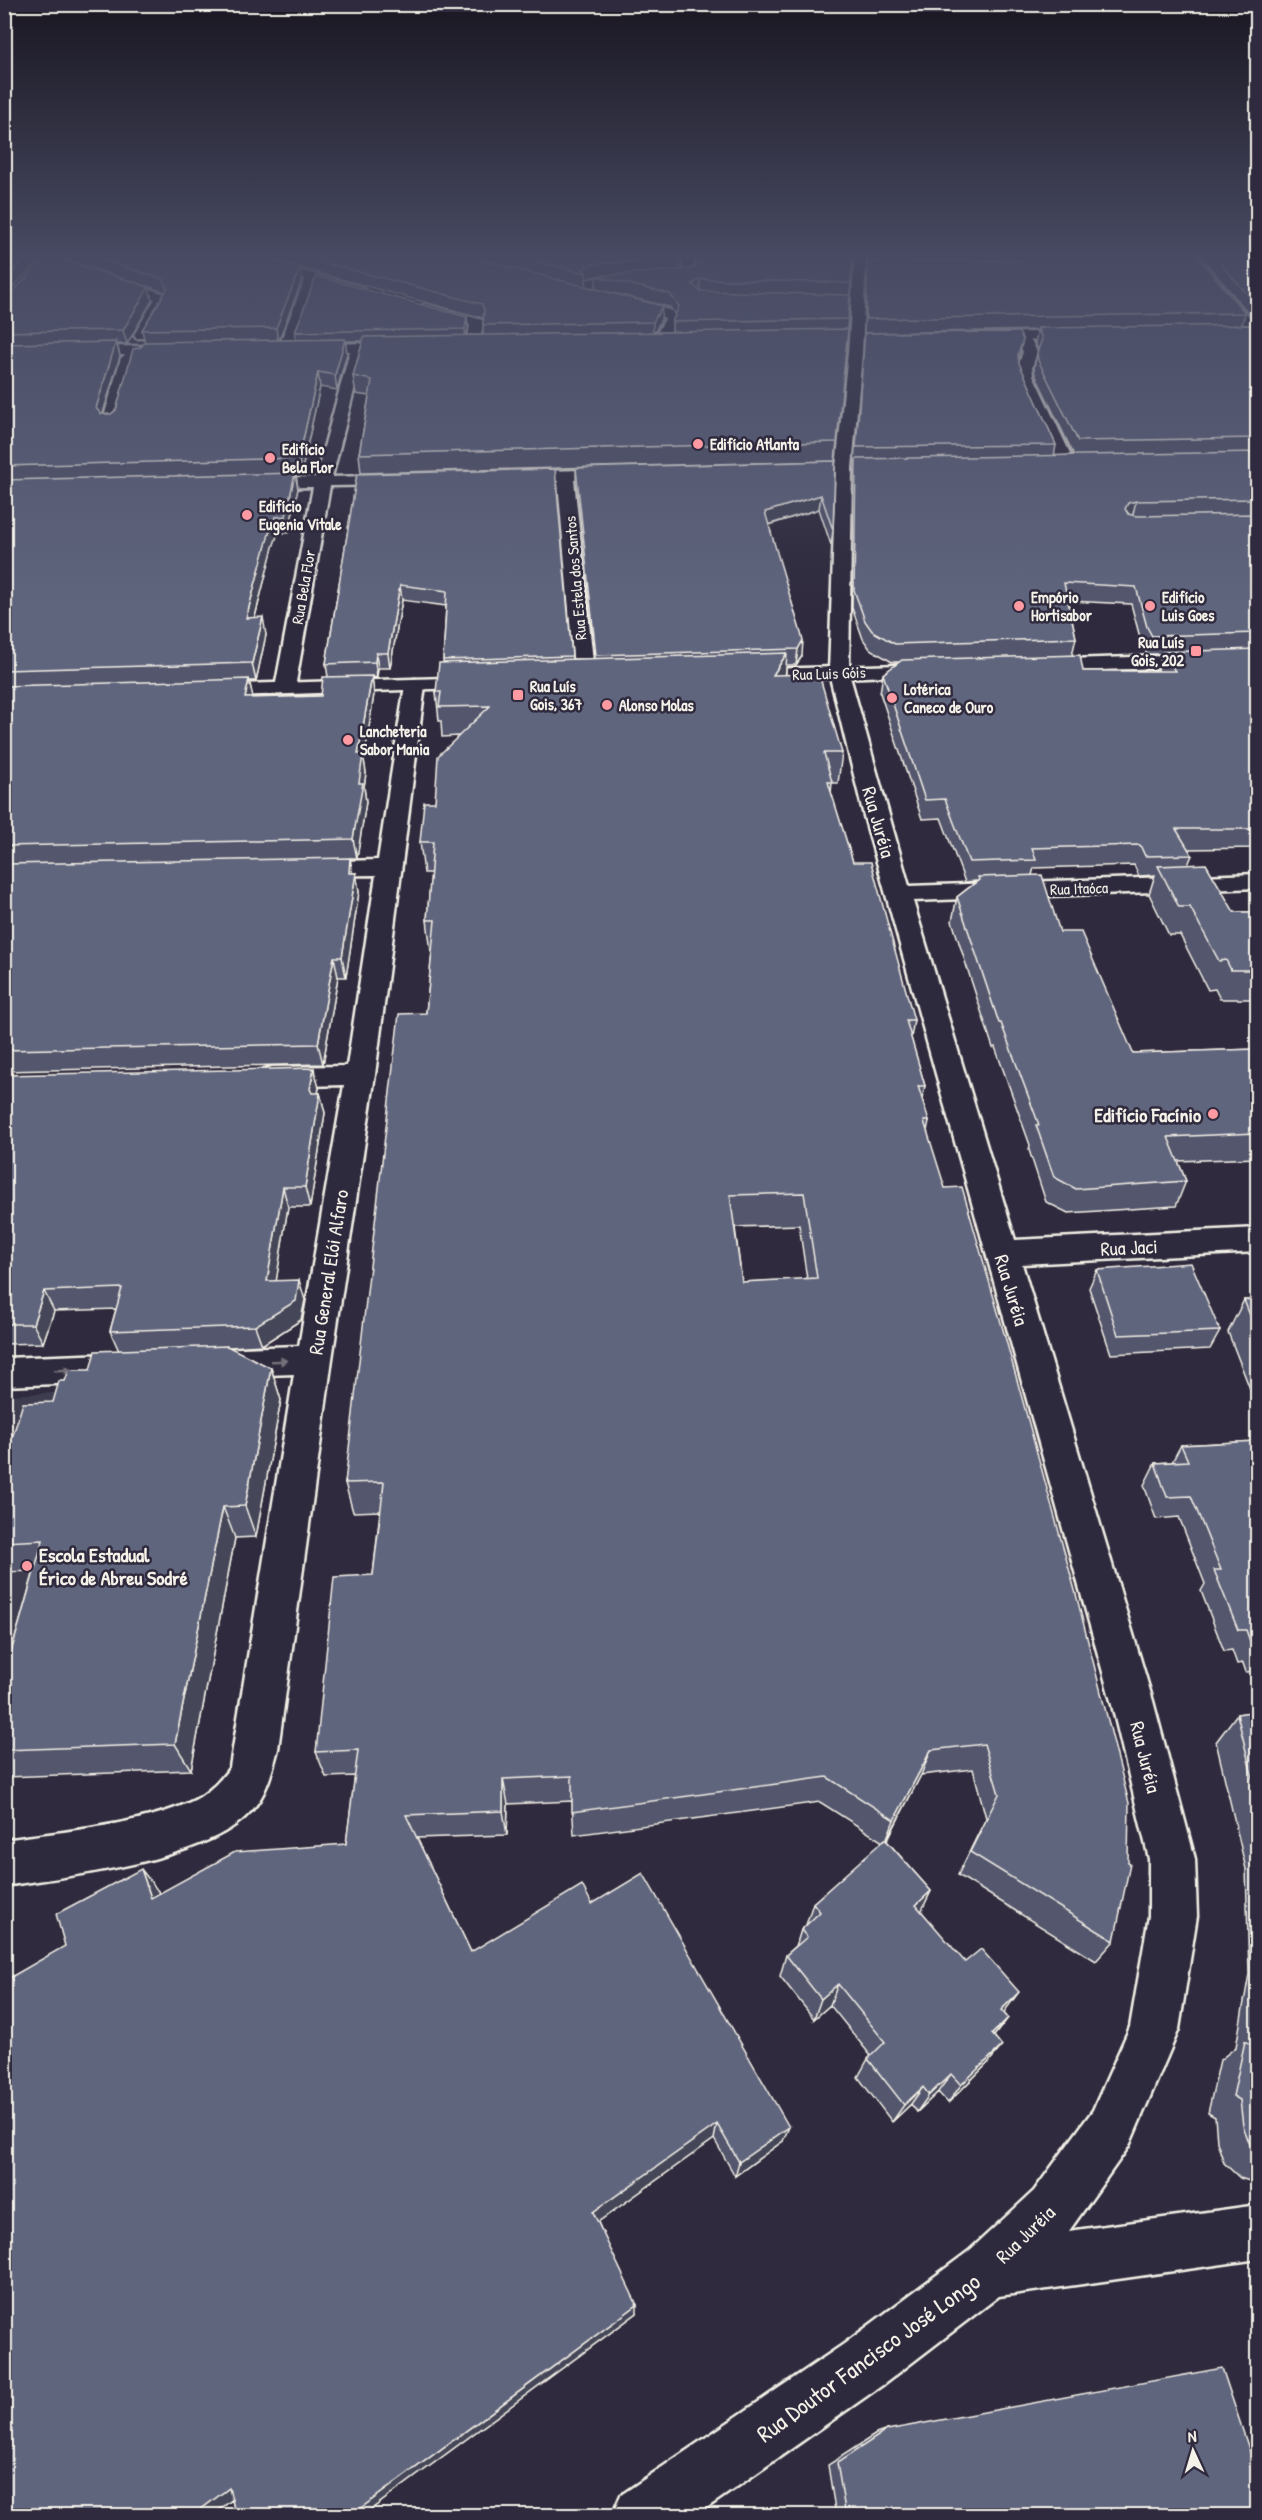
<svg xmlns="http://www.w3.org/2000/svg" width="1262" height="2520" font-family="'Patrick Hand',sans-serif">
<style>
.built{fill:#3e3c50}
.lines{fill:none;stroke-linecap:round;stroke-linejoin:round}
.street-casing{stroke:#f4f1e8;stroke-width:5}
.secondary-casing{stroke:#f4f1e8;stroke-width:5}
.street{fill:#2f2a3d;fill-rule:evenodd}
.secondary{fill:#2f2a3d;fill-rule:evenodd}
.wall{fill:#53576c;stroke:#f4f1e8;stroke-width:1.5;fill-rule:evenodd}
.shaded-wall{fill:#444758;stroke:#f4f1e8;stroke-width:1.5}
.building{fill:#61657e;stroke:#f4f1e8;stroke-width:1.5;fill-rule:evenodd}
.oneway{fill:#747079}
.poi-dot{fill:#ff9aa2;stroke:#2f2a3d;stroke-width:2}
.labels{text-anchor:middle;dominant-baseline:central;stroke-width:5;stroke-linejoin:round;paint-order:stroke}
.far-poi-label{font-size:16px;font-weight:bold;fill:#f4f1e8;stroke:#2f2a3d;text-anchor:start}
.far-street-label{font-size:16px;fill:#f4f1e8;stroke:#2f2a3d}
.street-label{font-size:20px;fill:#f4f1e8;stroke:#2f2a3d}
.poi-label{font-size:20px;font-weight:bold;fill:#f4f1e8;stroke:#2f2a3d;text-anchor:end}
.near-street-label{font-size:24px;fill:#f4f1e8;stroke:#2f2a3d}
</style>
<rect width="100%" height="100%" fill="#2f2a3d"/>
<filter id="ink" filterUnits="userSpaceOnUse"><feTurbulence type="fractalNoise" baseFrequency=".0167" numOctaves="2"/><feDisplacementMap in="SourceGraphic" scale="12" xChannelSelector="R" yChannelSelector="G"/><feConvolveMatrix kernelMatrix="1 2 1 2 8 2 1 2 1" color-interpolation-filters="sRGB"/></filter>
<g filter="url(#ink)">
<polygon class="built" points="96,1391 5,1737 5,1395"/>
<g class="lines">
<g class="street-casing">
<g id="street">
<polygon points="27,255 42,255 165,294 168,301 146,338 136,338 134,335 155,299 28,257"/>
<polygon points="228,255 244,255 362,287 364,290 358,294 316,282 292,348 290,351 280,351 278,348 305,279 229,257"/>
<polygon points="681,255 691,255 697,274 681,283 554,288 548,284 554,280 679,276 685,273"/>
<polygon points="855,255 866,255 862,353 852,468 849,673 909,886 1258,874 1258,888 913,901 1015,1240 1258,1228 1258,1252 1022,1264 1153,1701 1195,1859 1197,1916 1179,2029 1129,2146 1069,2231 1258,2205 1258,2259 999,2296 884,2384 695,2516 612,2516 621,2495 844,2344 969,2251 1034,2191 1093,2110 1130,2027 1149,1916 1149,1859 1111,1701 864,816 829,673 836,468 848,353"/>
<polygon points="1186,255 1197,255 1258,327 1258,337 1251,336"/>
<polygon points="617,296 672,311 677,319 664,345 654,345 652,342 665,319 663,317 613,303 611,300"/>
<polygon points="425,304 482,320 483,323 479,348 469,348 467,345 470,325 421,311 419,308"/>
<polygon points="1082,331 1089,335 1087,338 1031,340 1037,352 1032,367 1033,375 1075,464 1067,469 1059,464 1019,375 1018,367 1023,352 1018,340 977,341 970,337 977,333"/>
<polygon points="407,342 414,346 412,349 364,351 332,477 401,475 409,480 401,485 330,486 295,688 292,692 285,694 278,692 275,688 313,487 252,488 244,483 252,478 316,477 350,351 302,352 295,348 297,345"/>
<polygon points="142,346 176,346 183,350 176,354 147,354 144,359 134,361 118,424 110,429 102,424 121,358 125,355 4,356 4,348"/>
<polygon points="620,469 628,474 626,477 574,480 595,680 592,684 585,686 578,684 575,680 558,481 512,482 504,477 512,472"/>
<path d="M 415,679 L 422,681 L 425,685 L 375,1075 L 332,1359 L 278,1749 C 272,1771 267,1794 251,1811 C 207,1861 69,1876 4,1886 L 4,1840 C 58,1832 154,1824 200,1797 C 212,1789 222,1779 230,1767 L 294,1374 L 213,1377 L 201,1373 L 195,1363 L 201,1353 L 213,1349 L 299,1346 L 344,1085 L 272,1087 L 262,1084 L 257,1077 L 262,1070 L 272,1067 L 347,1066 L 376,875 L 308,876 L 299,874 L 296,869 L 299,864 L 308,862 L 378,860 L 405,685 L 408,681 Z"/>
<polygon points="135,1353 147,1357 153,1367 147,1377 135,1381 4,1386 4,1358"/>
</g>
</g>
<g class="secondary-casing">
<g id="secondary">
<polygon points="1258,653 1258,665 1037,672 1030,670 1027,666 1030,662 1037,660"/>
<polygon points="932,664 939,666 942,670 939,674 741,682 734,680 731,676 734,672 741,670"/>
<polygon points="482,677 489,679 492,683 489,687 207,697 200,695 197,691 200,687 207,685"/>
</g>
</g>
<use href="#street" class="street"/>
<use href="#secondary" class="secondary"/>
</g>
<g class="wall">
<path d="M 48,255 L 680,255 L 681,270 L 691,269 L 696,264 L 694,255 L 853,255 L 847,329 L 848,329 L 835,461 L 361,473 L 359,454 L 369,396 L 356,394 L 353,376 L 363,341 L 345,341 L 347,353 L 337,390 L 320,387 L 301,474 L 296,474 L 298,489 L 288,533 L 278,533 L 273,547 L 255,617 L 266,635 L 256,681 L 249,681 L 253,698 L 321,696 L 328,677 L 326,664 L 357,474 L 572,656 L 572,659 L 595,659 L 576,482 L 576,468 L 835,461 L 833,530 L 831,545 L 819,509 L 769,525 L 802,656 L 796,665 L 786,665 L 786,675 L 842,753 L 838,783 L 832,783 L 831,793 L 853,862 L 914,1020 L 911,1038 L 925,1086 L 922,1099 L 929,1121 L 927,1131 L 1114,1941 L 1096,1961 L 958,1875 L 986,1818 L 973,1769 L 921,1775 L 887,1841 L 931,1891 L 921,1911 L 1008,2018 L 994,2036 L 1002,2046 L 987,2064 L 948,2103 L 938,2092 L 917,2112 L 911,2104 L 892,2122 L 858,2077 L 868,2059 L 871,2056 L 830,2005 L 814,2019 L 780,1976 L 786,1955 L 796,1946 L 801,1930 L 806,1925 L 813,1903 L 883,1842 L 820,1802 L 574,1835 L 572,1801 L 508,1804 L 507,1835 L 417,1838 L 471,1952 L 592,1904 L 783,2141 L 735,2176 L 714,2139 L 598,2222 L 637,2313 L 362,2516 L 236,2516 L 232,2500 L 211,2516 L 4,2516 L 65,1946 L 158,1891 L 159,1894 L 346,1844 L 355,1776 L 326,1777 L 316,1752 L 373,1575 L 380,1511 L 353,1512 L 345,1483 L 426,1013 L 432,952 L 431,952 L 427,920 L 431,873 L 424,873 L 420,842 L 435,802 L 458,736 L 442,737 L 441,721 L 439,721 L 436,692 L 443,663 L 446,606 L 402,600 L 390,668 L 378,668 L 377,677 L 372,678 L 374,694 L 364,760 L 366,773 L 364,787 L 366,802 L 357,858 L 350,858 L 352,873 L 356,873 L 359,892 L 346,977 L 338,977 L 323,1064 L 4,1071 L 4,299 L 152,300 L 127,344 L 117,344 L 120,356 L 103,414 L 111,414 L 116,410 L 141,347 L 145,343 L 142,330 L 165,292 ZM 300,268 L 483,318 L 483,335 L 466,335 L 468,327 L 467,317 L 295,332 L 296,340 L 279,340 L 302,280 ZM 596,276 L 596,289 L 670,307 L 675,315 L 672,322 L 672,332 L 655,332 L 661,319 L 586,286 L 586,280 L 591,277 ZM 799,1225 L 807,1279 L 742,1282 L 735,1227 Z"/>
<path d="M 867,255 L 1196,255 L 1245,313 L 1242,325 L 1257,325 L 1257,848 L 1188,849 L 1192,855 L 1188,865 L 1234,912 L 1257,912 L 1257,999 L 1220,999 L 1215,989 L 1208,990 L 1180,935 L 1169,935 L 1149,894 L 1155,875 L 1139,876 L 1134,865 L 1034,868 L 1032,875 L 1060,932 L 1133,1053 L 1257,1049 L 1257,1158 L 1178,1161 L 1186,1181 L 1176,1206 L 1068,1213 L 1046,1202 L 1029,1150 L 1030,1145 L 995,1047 L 993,1048 L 952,921 L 957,897 L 977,881 L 965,882 L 941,818 L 922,819 L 880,693 L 883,674 L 900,662 L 892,662 L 870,649 L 863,639 L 852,608 L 854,475 L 856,461 L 854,461 L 865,333 L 1023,340 L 1018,358 L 1019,363 L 1056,445 L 1054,456 L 1074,455 L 1035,374 L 1034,367 L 1038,350 L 1035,342 L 1038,330 L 864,333 L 868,264 L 867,264 ZM 1068,601 L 1131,604 L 1142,645 L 1147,654 L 1162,654 L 1158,670 L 1083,671 L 1072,655 L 1076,638 Z"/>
<polygon points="1200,255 1257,255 1257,323"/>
<polygon points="4,1075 319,1088 318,1093 320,1093 325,1113 310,1207 288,1207 276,1281 305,1300 301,1320 262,1345 228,1347 271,1368 281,1400 256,1537 235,1538 191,1770 6,1777 4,1775 4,1677 34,1571 4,1572 4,1435 13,1435 53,1402 65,1381 90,1370 119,1351 110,1331 116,1309 54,1311 43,1343 4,1344"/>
<polygon points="1097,1270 1220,1331 1210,1349 1111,1354 1089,1288"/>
<polygon points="1244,1300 1257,1300 1257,1407 1228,1332"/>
<polygon points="1257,1441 1257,1671 1246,1672 1243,1663 1237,1664 1232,1650 1224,1651 1201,1591 1205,1584 1179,1517 1156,1519 1144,1485 1155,1463 1172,1462 1181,1445"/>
<polygon points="1257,1711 1257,2182 1256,2183 1240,2178 1224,2163 1217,2142 1215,2117 1208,2113 1220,2060 1236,2047 1249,1974 1246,1869 1216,1742 1237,1714"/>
<polygon points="887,2430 1257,2516 836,2516 828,2465 876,2434"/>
</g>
<g class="shaded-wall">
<polygon points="30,255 35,255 37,263 4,296 4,279"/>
<polygon points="681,259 681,272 591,277 586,280 586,273 583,269 591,264"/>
<polygon points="300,268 302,280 278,342 276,328"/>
<polygon points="700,279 700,292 692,284"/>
<polygon points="149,287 152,300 127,344 123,330"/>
<polygon points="662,306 661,319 653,336 653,322"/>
<polygon points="467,317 468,327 466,339 465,329"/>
<polygon points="345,339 347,353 337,390 335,375"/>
<polygon points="116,342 120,356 100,423 96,408"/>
<polygon points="318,372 320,387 301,474 299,458"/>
<polygon points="295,473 298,489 288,533 286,516"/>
<polygon points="821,495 819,509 764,526 765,512"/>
<polygon points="1136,501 1132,518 1125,509 1128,503"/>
<polygon points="275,517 278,533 273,547 250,636 246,618 270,530"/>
<polygon points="400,585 402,600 390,668 388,653"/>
<polygon points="263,617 266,635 256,681 252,663"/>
<polygon points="803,640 802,656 796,665 798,649"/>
<polygon points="376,653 378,668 377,677 375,662"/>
<polygon points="787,653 785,682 773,675"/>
<polygon points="372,676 374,694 364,760 366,773 364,787 366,802 357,858 353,839 359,783 358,754"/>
<polygon points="249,679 253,698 245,698"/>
<polygon points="350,858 353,878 349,873"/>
<polygon points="356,873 359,892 346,977 342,957"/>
<polygon points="334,957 338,977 323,1064 318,1044"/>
<polygon points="314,1068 319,1088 315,1110 310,1089"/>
<polygon points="320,1093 325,1113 310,1207 305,1187"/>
<polygon points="283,1187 288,1207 273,1301 267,1281"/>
<polygon points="299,1280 305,1300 301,1320 262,1345 255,1326"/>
<polygon points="44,1291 54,1311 43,1343 33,1324"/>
<polygon points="271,1368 281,1400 256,1537 245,1506"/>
<polygon points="223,1507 235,1538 191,1770 175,1744"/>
<polygon points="931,1750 921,1775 885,1843 894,1820"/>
<polygon points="503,1779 508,1804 507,1835 503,1811"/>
<polygon points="141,1869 158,1891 168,1920 151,1898"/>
<polygon points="931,1891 920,1914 916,1905"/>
<polygon points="838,1984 830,2005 814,2019 821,1999"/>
<polygon points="1019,1992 1004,2012 986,2029 1001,2010"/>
<polygon points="1008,2018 993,2037 992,2034"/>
<polygon points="1002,2046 987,2064 948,2103 961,2085"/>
<polygon points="951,2074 938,2092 917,2112 929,2095"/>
<polygon points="923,2087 911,2104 892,2122 904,2105"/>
<polygon points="717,2124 714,2139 595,2224 593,2212"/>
<polygon points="789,2127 783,2141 735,2176 739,2162"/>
<polygon points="637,2305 637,2313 362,2516 350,2516"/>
<polygon points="229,2488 247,2488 211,2516 192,2516"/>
</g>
<g class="building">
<polygon points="4,255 30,255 4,279"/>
<polygon points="48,255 149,287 123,330 4,332 4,299 6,299"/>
<polygon points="85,255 254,255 300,268 276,328 142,330 167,289 163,279"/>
<polygon points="295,255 462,255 662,306 653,322 483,325 484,310 482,304"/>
<polygon points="507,255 680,255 681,259 591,264 583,269 586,273"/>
<polygon points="698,255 853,255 851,283 700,279 692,284 700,291 850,295 848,319 672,322 679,306 670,294 596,276 691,269 700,261"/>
<polygon points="1033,255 1196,255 1245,313 866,319 868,262 1026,260"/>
<polygon points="1213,255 1257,255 1257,305"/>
<polygon points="316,276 467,317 465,329 295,332"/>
<polygon points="1257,325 1257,438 1078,441 1038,360 1037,353 1042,339 1038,328"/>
<polygon points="848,329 837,442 359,454 372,380 353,376 364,337"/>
<polygon points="1019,332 1023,340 1018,354 1019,363 1056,445 856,447 865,333"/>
<polygon points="345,339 335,375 318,372 299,458 4,466 4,344 116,342 96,408 101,414 111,414 116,410 133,349 141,347 145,342"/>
<polygon points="1257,452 1257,499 1136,501 1128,503 1125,509 1128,514 1136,516 1257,514 1257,633 1152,636 1147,627 1136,587 1064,583 1076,638 895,644 872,631 865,621 854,590 856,459"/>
<polygon points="835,461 833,530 821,495 765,512 803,640 798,649 596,655 576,468"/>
<polygon points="555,469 572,656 443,660 447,591 400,585 388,653 376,653 375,662 326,664 357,474"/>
<polygon points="295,473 286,516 275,517 270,530 246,618 263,617 252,663 4,670 4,480"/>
<polygon points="1257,649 1257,829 1176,829 1192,855 1145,856 1140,845 1032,848 1036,860 969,862 945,799 925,800 883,674 902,660 1080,655 1083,671 1175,671 1163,652"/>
<path d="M 787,653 L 773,675 L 819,674 L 842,753 L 824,753 L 832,782 L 828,782 L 853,862 L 871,862 L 914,1020 L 906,1020 L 925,1086 L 918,1086 L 929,1121 L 924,1121 L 945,1188 L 962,1187 L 1006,1340 L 1076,1594 L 1129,1803 L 1128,1863 L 1130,1864 L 1114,1941 L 970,1852 L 999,1794 L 984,1744 L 931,1750 L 894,1820 L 827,1777 L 572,1812 L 572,1776 L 503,1779 L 503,1811 L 406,1815 L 471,1952 L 582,1885 L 592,1904 L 643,1873 L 789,2127 L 739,2162 L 717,2124 L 593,2212 L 637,2305 L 350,2516 L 236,2516 L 229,2488 L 192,2516 L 4,2516 L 4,1981 L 65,1946 L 56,1914 L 141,1869 L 151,1898 L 235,1852 L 346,1844 L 358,1750 L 316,1752 L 334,1577 L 373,1575 L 384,1482 L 345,1483 L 399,1014 L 426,1013 L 435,920 L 427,920 L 433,842 L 420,842 L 424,802 L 435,802 L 438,756 L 490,706 L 439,707 L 441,692 L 436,692 L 439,663 ZM 804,1193 L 817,1278 L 742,1282 L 730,1195 Z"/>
<polygon points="372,676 358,754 363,754 359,783 363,783 353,839 4,846 4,686 249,679 245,698 321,696 323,677"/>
<polygon points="350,858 349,873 356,873 342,957 334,957 318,1044 4,1050 4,864"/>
<polygon points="1206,864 1234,912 1257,912 1257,970 1231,970 1226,960 1219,961 1190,907 1179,907 1158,866"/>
<polygon points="1042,875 1060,932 1081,932 1133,1053 1257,1049 1257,1133 1168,1137 1186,1181 1076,1189 1054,1177 1036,1125 1039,1125 1001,1023 999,1023 957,897 979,880 978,877"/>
<polygon points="314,1068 310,1089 312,1093 320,1093 305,1187 283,1187 267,1281 299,1280 296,1301 255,1326 110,1331 122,1288 44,1291 33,1324 4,1324 4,1075"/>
<polygon points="1191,1263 1220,1331 1118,1335 1097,1270"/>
<polygon points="1244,1300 1257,1300 1257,1333"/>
<polygon points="227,1346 271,1368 245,1506 223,1507 175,1744 4,1750 4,1677 43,1540 4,1542 4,1435 13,1435 23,1403 53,1402 59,1381 65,1381 69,1370 90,1370 95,1351"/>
<polygon points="1257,1441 1257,1644 1257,1643 1251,1644 1246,1630 1238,1630 1214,1570 1221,1570 1191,1496 1167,1497 1155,1463 1188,1461 1181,1445"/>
<polygon points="1257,1711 1257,1796 1237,1714"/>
<polygon points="885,1839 931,1891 916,1905 965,1962 981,1949 1019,1992 1001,2010 1008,2018 992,2034 1002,2046 961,2085 951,2074 929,2095 923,2087 904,2105 868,2059 885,2042 838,1984 821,1999 786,1955 807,1937 801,1930 820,1912 813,1903"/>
<polygon points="1245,2041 1257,2049 1257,2154 1251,2147 1243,2126 1240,2100 1233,2096"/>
<polygon points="1222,2368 1257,2473 1257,2516 846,2516 837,2463 887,2430"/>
</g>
<defs><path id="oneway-solid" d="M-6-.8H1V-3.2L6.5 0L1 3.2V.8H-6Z" transform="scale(1.5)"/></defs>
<g class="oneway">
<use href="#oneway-solid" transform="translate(279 1361) rotate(-2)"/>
<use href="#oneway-solid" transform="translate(63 1370) rotate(-2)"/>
</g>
</g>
<linearGradient id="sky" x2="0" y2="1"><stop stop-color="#1a1722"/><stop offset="0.42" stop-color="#474a62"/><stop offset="1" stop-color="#474a62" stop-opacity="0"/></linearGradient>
<rect width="1262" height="607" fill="url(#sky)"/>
<g class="poi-dot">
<circle cx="698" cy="444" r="6"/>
<circle cx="270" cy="458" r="6"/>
<circle cx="247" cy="515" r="6"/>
<circle cx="1019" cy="606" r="6"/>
<circle cx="1150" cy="606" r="6"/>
<rect x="1190" y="645" width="12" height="12" rx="3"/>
<rect x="512" y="689" width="12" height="12" rx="3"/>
<circle cx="892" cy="698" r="6"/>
<circle cx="607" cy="705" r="6"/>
<circle cx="348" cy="740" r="6"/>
<circle cx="1213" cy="1114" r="6"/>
<circle cx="27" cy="1566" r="6"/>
</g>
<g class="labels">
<g class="far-poi-label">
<text x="710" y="444">Edifício Atlanta</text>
<text x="282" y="449">Edifício<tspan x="282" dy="18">Bela Flor</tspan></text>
<text x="259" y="506">Edifício<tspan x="259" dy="18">Eugenia Vitale</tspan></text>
<text x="1031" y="597">Empório<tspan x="1031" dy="18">Hortisabor</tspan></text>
<text x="1162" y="597">Edifício<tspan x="1162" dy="18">Luis Goes</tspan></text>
<text x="1184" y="642" text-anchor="end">Rua Luís<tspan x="1184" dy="18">Gois, 202</tspan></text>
<text x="530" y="686">Rua Luís<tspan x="530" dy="18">Gois, 367</tspan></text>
<text x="904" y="689">Lotérica<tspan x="904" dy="18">Caneco de Ouro</tspan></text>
<text x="619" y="705">Alonso Molas</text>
<text x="360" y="731">Lancheteria<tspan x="360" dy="18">Sabor Mania</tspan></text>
</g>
<g class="far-street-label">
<text transform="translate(575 578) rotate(-95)">Rua Estela dos Santos</text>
<text transform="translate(303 587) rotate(-80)">Rua Bela Flor</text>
<text transform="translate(829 673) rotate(-2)">Rua Luis Góis</text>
<text transform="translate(1079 888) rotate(-2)">Rua Itaóca</text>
</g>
<g class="street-label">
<text transform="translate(879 822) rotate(74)">Rua Juréia</text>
<text transform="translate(1129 1247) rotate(-3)">Rua Jaci</text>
<text transform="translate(328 1272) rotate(-81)">Rua General Elói Alfaro</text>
<text transform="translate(1012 1290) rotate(73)">Rua Juréia</text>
<text transform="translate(1146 1757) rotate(76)">Rua Juréia</text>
<text transform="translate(1025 2234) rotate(-44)">Rua Juréia</text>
</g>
<g class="poi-label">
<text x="1201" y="1114">Edifício Facínio</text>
<text x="39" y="1554" text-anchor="start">Escola Estadual<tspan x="39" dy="23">Érico de Abreu Sodré</tspan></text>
</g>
<g class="near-street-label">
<text transform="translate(868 2357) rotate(-36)">Rua Doutor Fancisco José Longo</text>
</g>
</g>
<rect width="1262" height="2520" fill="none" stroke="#2f2a3d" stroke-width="24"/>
<rect x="12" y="12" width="1238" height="2496" fill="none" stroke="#f4f1e8" stroke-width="2" filter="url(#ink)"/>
<g transform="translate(1193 2451) rotate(356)" stroke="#2f2a3d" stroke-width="4.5" paint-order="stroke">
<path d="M0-4.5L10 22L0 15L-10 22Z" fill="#f4f1e8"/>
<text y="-9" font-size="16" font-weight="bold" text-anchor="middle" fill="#f4f1e8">N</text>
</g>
</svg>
